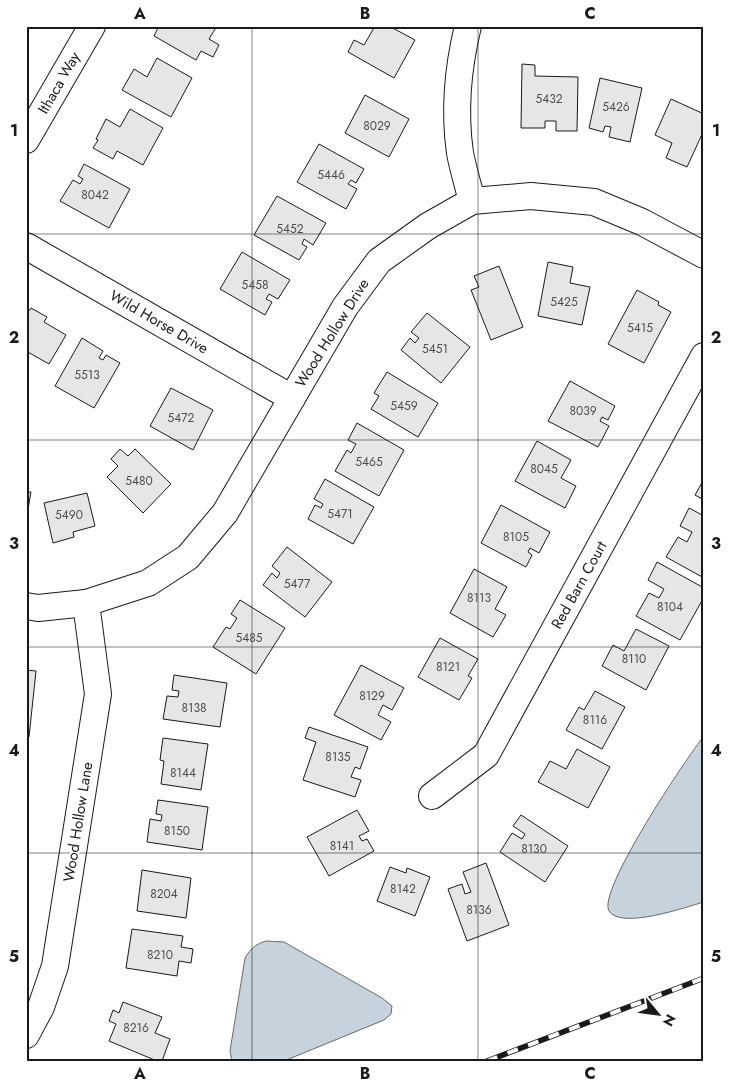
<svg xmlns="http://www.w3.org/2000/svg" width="730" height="1087" font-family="Jost,sans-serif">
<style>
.water{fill:#c6d2dc;stroke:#6a6a6a}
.building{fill:#e6e6e6;stroke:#1a1a1a}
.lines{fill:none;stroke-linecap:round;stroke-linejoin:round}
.minor-casing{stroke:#1a1a1a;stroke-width:28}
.minor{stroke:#fff;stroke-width:26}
.rail-casing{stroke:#1a1a1a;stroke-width:5.5}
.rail{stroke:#fff;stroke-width:4;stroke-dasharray:11;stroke-linecap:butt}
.grid{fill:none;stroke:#1a1a1a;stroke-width:1;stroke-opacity:0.55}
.labels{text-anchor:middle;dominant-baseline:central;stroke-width:4;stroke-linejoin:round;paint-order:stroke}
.number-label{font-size:12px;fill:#4d4d4d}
.street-label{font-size:15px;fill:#1a1a1a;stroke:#fff}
.neatline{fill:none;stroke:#1a1a1a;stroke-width:2}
.grid-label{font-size:16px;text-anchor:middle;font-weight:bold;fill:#1a1a1a}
</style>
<rect width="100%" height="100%" fill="#fff"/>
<g class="water">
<path d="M 704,736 L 704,902 C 686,907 621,930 609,911 C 597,891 687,757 704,736 Z"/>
<path d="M 266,941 L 284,942 L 382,998 L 392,1006 L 391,1014 L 384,1020 L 284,1061 L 232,1061 L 230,1051 L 245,958 C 251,948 256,944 266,941 Z"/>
</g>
<g class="building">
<polygon points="159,26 217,26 209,39 219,45 213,57 201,51 196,60 154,36"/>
<polygon points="375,26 389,26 415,40 394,78 348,52 354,40 364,45"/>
<polygon points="157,58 192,78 171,117 122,90 134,69 147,77"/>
<polygon points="522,64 535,65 535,76 578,77 577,131 556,131 556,121 545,121 545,128 521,128"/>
<polygon points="600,78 642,88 630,142 609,137 611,127 605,126 603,132 589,128"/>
<polygon points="365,95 409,119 389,157 345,133"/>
<polygon points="671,99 704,114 704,130 687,167 666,158 672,143 655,135"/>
<polygon points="130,109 163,128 143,165 117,151 113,159 93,148 98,140 96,139 106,119 120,127"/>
<polygon points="319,144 364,169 356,183 351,180 348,184 357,189 346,209 297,182"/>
<polygon points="84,164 130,189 109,228 60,201 73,180 80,184 83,179 78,176"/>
<polygon points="277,196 326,223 313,245 304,239 302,244 307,247 299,260 254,235"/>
<polygon points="242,252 290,280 278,299 269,294 266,299 272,302 265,315 220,289"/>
<polygon points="548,262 573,267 570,283 590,287 582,325 538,316"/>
<polygon points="499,266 523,327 491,340 471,290 479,287 474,276"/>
<polygon points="637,290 659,302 658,305 671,312 644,363 608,344"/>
<polygon points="31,308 47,317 44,322 66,335 49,364 26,351 26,315"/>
<polygon points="427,313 470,347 441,383 401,350 410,338 415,343 419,338 411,332"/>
<polygon points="82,338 103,351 99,358 103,360 106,355 120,363 94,408 55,386"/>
<polygon points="387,372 438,403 418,437 371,409 379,396 374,393"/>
<polygon points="570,381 615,406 608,420 602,417 600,421 609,426 598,447 548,421"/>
<polygon points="171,388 213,410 193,450 150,426"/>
<polygon points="357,423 404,450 379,496 335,471 347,450 351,453 356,444 348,440"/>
<polygon points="537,441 571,460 561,478 576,486 565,508 515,481"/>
<polygon points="120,449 128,456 135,449 171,484 143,513 107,477 118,466 111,459"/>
<polygon points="325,479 374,507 353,544 308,519 315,505 321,508 323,504 314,499"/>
<polygon points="704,479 704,500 695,495"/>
<polygon points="26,492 31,492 26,521"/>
<polygon points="87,493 95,526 73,532 74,537 53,543 44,503"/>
<polygon points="501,505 550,532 539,553 530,548 528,552 532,555 526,567 481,543"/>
<polygon points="689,508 704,516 704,578 666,557 678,537 687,542 692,532 680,526"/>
<polygon points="287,547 332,582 305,617 263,585 272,573 277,578 280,573 272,566"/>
<polygon points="657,562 704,588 704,597 680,640 636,616 649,593 659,598 664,589 648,580"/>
<polygon points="474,569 507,587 495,609 506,615 493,637 450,613"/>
<polygon points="240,600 285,628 256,674 213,647 226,627 230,629 237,618 231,614"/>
<polygon points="636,629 669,646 646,690 602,666 613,645 624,651"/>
<polygon points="440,638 478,659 468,676 472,678 459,700 418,677"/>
<polygon points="361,665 404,688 392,710 383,705 378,715 391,722 381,740 334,715"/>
<polygon points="26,670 36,671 29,737 26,736"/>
<polygon points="174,675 227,683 220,727 163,719 167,696 178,697 179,691 172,690"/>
<polygon points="595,691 625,707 602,749 566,730 579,707 584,710"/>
<polygon points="309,727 368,747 360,769 355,767 351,777 361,780 355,797 303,780 316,742 305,738"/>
<polygon points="163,738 208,744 201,790 161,784 164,761 160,760"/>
<polygon points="577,749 610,767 588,808 538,782 550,761 566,769"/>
<polygon points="158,800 208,807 202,850 147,842 150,819 161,821 162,815 156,814"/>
<polygon points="357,810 369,831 359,836 362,841 367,839 374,851 329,876 307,837"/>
<polygon points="521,815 568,846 545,882 500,852 512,833 522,839 525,834 513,826"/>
<polygon points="486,863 509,925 467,941 448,889 462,884 465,894 471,892 463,872"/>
<polygon points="390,867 406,873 407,868 430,877 415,916 377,901"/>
<polygon points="142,870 191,878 186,918 137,911"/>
<polygon points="132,929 183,936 181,947 193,949 191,963 179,961 177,976 126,968"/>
<polygon points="123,1002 162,1017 155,1033 170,1039 162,1061 157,1061 109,1041 116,1024 109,1021 113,1010 119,1013"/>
</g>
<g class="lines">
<g class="minor-casing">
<g id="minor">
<path d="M 468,26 C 458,67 454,111 460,153 C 463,169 468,185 472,201"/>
<polyline points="26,140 92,26"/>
<polyline points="26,246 292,398"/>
<polyline points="26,606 38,608 86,603 148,583 188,557 225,513 345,307 379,261 428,226 472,201 531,196 594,202 642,222 704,255"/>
<polyline points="432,796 486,755 704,356"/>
<polyline points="26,1035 41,1007 55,966 98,694 86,603"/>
</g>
</g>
<use href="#minor" class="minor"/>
<g class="rail-casing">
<polyline id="rail" points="487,1061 704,978"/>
</g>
<use href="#rail" class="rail"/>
</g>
<path class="grid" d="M 252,26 L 252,1061M 478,26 L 478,1061M 26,234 L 704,234M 26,440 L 704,440M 26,647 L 704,647M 26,853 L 704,853"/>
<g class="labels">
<g class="number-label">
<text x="549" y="99">5432</text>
<text x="616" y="107">5426</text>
<text x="377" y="126">8029</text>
<text x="331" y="175">5446</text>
<text x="95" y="195">8042</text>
<text x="290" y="229">5452</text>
<text x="255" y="285">5458</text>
<text x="564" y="302">5425</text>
<text x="640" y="328">5415</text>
<text x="435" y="349">5451</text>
<text x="87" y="375">5513</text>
<text x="404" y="406">5459</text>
<text x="583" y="411">8039</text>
<text x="181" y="418">5472</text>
<text x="369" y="462">5465</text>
<text x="544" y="469">8045</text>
<text x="139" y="481">5480</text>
<text x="340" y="514">5471</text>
<text x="69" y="515">5490</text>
<text x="516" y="537">8105</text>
<text x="297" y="584">5477</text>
<text x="479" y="598">8113</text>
<text x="670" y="607">8104</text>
<text x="249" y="638">5485</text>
<text x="634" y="659">8110</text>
<text x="448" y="667">8121</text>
<text x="372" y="696">8129</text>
<text x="194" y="708">8138</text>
<text x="595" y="720">8116</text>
<text x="338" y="757">8135</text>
<text x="183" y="773">8144</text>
<text x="177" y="831">8150</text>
<text x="342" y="846">8141</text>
<text x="534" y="849">8130</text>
<text x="403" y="889">8142</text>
<text x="164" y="894">8204</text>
<text x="479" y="910">8136</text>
<text x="160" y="955">8210</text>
<text x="136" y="1028">8216</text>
</g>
<g class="street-label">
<text transform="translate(59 83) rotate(-60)">Ithaca Way</text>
<text transform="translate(159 322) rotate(30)">Wild Horse Drive</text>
<text transform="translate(332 333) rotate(-58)">Wood Hollow Drive</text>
<text transform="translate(579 585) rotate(-61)">Red Barn Court</text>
<text transform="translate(78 822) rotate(-81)">Wood Hollow Lane</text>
</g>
</g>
<rect width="730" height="1087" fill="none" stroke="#ffffff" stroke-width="55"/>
<g transform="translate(658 1014) rotate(119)" stroke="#ffffff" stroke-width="4" paint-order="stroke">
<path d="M0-4L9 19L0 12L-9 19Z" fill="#1a1a1a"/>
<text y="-8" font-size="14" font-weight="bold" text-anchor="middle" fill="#1a1a1a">N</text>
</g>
<rect x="28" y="28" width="674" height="1032" class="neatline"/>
<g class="grid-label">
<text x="140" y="19">A</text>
<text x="365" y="19">B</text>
<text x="590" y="19">C</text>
<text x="14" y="136">1</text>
<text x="716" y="136">1</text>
<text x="14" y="343">2</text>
<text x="716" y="343">2</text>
<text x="14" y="549">3</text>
<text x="716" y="549">3</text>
<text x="14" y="756">4</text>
<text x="716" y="756">4</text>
<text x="14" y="962">5</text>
<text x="716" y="962">5</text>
<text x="140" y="1079">A</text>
<text x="365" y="1079">B</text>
<text x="590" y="1079">C</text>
</g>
</svg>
